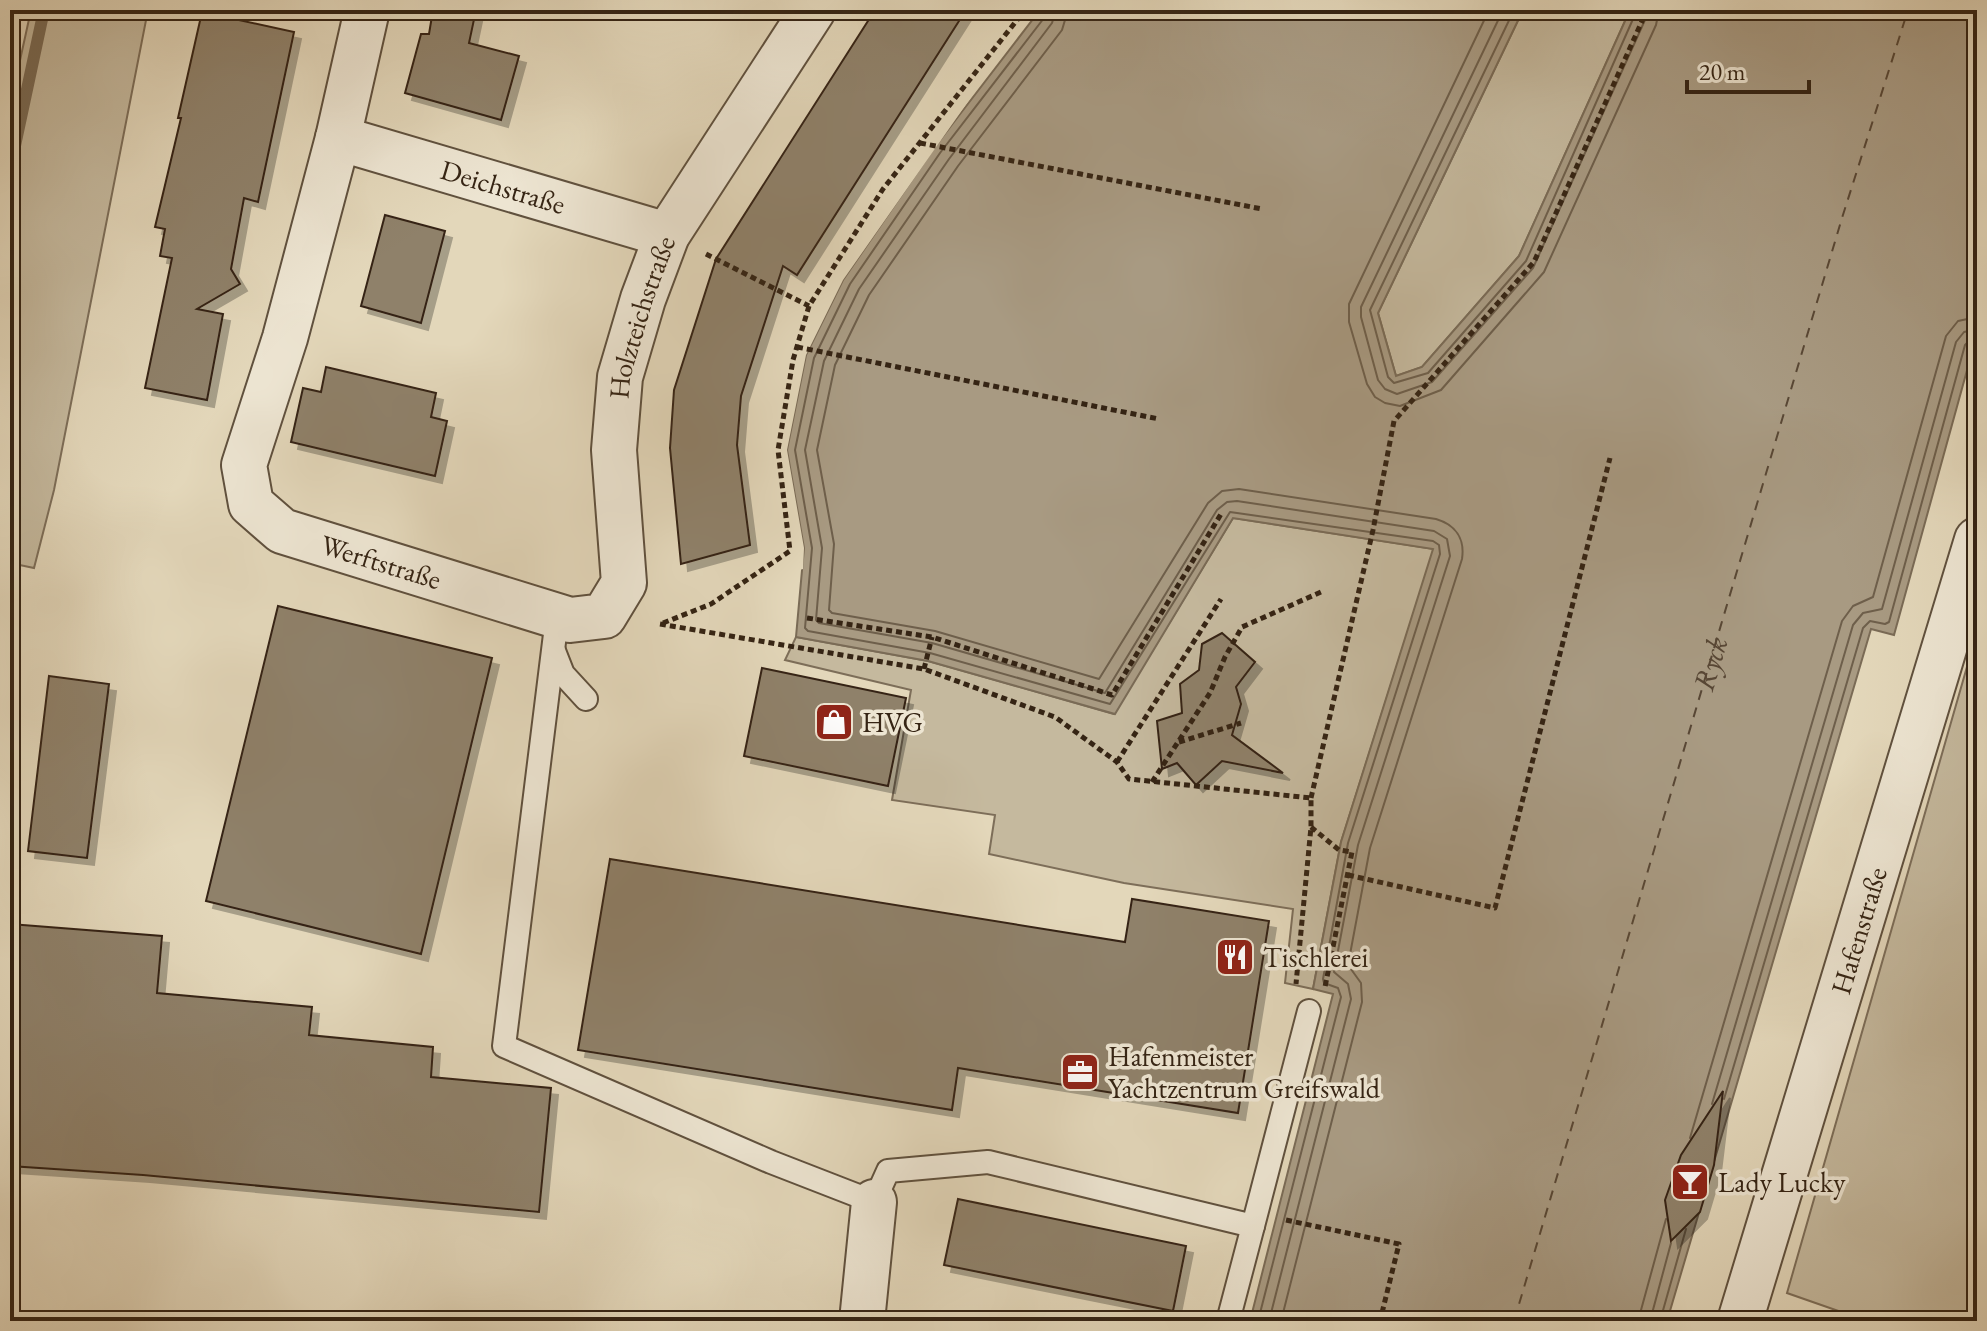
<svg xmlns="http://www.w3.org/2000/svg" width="1987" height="1331" font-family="'EB Garamond',serif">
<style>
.green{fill:#c5b99e;stroke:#7d6e59;stroke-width:2}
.water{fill:#a89a82;stroke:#7a6b56;stroke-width:2}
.pier{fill:#e3d7ba}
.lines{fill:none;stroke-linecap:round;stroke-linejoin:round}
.shore{stroke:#6e5f4b;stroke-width:2}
.stream{stroke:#7a6b56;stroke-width:12}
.ferry{stroke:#584735;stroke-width:2;stroke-dasharray:10 8;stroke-linecap:butt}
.building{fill:#8f816a;stroke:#352414;stroke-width:2;filter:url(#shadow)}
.service-casing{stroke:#60513e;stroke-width:26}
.minor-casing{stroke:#60513e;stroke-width:48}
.path{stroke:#352414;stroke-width:5;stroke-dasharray:6 4;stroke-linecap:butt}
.service{stroke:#ede5d2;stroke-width:22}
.minor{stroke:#ede5d2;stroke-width:44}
.labels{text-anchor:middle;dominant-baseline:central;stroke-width:7;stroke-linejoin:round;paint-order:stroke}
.street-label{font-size:28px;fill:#352414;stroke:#ede5d2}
.poi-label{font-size:28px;fill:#352414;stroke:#ede5d2;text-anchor:start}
.water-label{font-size:30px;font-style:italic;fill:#584735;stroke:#ede5d2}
</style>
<defs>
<filter id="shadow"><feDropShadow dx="7" dy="7" stdDeviation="0" flood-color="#0004"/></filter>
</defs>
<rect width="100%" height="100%" fill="#e3d7ba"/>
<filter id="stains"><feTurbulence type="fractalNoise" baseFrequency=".0025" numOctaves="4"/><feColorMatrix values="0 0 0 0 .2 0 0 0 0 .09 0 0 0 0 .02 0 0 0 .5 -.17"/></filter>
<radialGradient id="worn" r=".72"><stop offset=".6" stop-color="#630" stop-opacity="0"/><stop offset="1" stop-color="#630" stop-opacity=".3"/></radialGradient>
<g class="green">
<polygon points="31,10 148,10 54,490 34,568 10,563 10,106"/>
<polygon points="1523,10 1630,10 1519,256 1422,367 1396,376 1378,313"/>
<polygon points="1233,518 1434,549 1341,842 1313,989 1285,983 1293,909 1124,883 989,854 995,815 892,800 911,690 785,660 796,637 928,661 1114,714"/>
<polygon points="1977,632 1977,1321 1867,1321 1787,1293"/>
</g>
<polygon class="water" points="1040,10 1523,10 1378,313 1396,376 1422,367 1519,256 1630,10 1977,10 1977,334 1894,635 1871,629 1667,1321 1250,1321 1333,994 1313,989 1341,842 1433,549 1233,518 1115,714 928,661 796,637 804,548 787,450 806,355 843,280 934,148"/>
<polygon class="pier" points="1014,36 843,280 806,355 787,450 804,548 803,569 799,570 800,548 783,449 803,354 840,278 931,146"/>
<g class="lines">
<g class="shore">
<polyline points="1045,10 1044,18 940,153 850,284 814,358 795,450 812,548 805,628 808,631 930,653 1110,704 1230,512 1433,541 1439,545 1440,554 1348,843 1323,979 1324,983 1338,988 1341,997 1258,1321"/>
<polyline points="1056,10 1052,23 949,159 859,289 824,361 805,450 822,548 816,620 819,623 932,643 1105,693 1217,510 1227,502 1237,501 1434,531 1447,539 1450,556 1358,845 1334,972 1348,984 1351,999 1269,1321"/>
<path d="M 1068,10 L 1062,30 L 958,166 L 869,295 L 835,365 L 817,450 L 834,544 L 829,610 L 832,613 L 935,631 L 1099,679 L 1208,503 L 1222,491 L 1239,489 L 1436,519 C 1456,525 1465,539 1462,559 L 1370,848 L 1348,965 L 1361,983 L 1362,1002 L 1281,1321"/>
<polyline points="1489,10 1349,304 1349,322 1367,384 1375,397 1385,403 1400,406 1441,390 1544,272 1656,25 1659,10"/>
<polyline points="1503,10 1361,307 1361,317 1378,380 1385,389 1397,394 1432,382 1533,268 1645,20 1647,10"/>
<polyline points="1514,10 1370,310 1388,377 1394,383 1428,373 1526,261 1637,10"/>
<polyline points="1724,1099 1863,628 1870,621 1885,624 1889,622 1965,345 1970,340 1977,339"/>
<polyline points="1712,1104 1853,625 1863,613 1882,609 1956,342 1964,332 1977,329"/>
<polyline points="1690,1138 1842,621 1853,606 1873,597 1946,336 1958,321 1977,317"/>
<polyline points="1638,1321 1666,1219"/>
<polyline points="1650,1321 1671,1243"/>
<polyline points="1660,1321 1686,1229"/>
</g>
<polyline class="stream" points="10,169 44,10"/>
<path class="ferry" id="s1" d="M 1514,1321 L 1842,218 L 1908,10"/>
</g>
<g class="building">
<polygon points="433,10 476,10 469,43 519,56 501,120 405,93 421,34 429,34"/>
<polygon points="875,10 966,10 797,275 783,266 741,396 737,445 750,545 681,564 670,448 674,390 716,259"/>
<polygon points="202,12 294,32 258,202 244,198 231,269 240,284 197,309 223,314 207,400 145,388 172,258 160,256 165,229 155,227 181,118 178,118"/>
<polygon points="385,215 445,231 421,323 361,306"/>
<polygon points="326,367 436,393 431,417 447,421 435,476 291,442 303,388 321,392"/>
<polygon points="278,606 492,658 421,954 206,901"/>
<polygon points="1222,633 1255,662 1236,687 1241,704 1232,735 1283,773 1222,761 1196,785 1177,763 1162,769 1157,721 1182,713 1180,684 1199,670 1202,644"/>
<polygon points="762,668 906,698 888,786 744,756"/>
<polygon points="49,676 109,684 87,858 28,851"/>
<polygon points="610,859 1125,942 1132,899 1269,921 1238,1113 958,1068 952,1110 578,1050"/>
<polygon points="10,924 162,936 157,993 312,1007 309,1035 433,1047 431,1077 551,1088 539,1212 143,1175 10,1166"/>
<polygon points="1723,1091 1714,1165 1700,1212 1671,1241 1665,1200 1681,1155"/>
<polygon points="958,1199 1186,1246 1173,1311 944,1265"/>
</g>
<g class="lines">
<g class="service-casing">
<g id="service">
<polyline points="557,618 504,1046 771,1162 874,1202 888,1171 988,1162 1253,1226 1309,1011"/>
<polyline points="554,651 563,674 586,699"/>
<polyline points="1228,1321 1253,1226"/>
</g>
</g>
<g class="minor-casing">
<g id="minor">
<path id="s2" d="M 367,10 L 338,138 L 285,338 L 244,465 L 251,504 L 282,531 L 570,620 L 604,616 L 624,583 L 614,450 L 620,377 L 643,299 L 667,235 L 813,10"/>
<path id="s3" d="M 338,138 L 667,235"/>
<polyline points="862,1321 874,1202"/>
<path id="s4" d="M 1740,1321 L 1977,540"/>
</g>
</g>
<g class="path">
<polyline points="920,143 1262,209"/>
<polyline points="706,254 809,306"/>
<polyline points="797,347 1159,419"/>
<polyline points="807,618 932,637 1112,695 1221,514"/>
<polyline points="663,623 711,604 790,551 778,450 793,360 809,306 883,189 1025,10"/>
<polyline points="660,624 924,669 1055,717 1117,762 1129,779 1311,798 1311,827 1296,984"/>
<polyline points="924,669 932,637"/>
<polyline points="1179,742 1241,723"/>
<polyline points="1117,762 1221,599"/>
<polyline points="1152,782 1210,693 1225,657 1242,627 1321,592"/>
<polyline points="1311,798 1373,530 1394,421 1534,262 1647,10"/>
<polyline points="1311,827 1339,850 1352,852 1325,987"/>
<polyline points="1348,875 1495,908 1610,458"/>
<polyline points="1286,1220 1399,1244 1380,1321"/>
</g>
<use href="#service" class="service"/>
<use href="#minor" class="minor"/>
</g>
<defs>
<g id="shop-square" transform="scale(2)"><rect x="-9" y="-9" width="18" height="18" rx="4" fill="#8f2418" stroke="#ede5d2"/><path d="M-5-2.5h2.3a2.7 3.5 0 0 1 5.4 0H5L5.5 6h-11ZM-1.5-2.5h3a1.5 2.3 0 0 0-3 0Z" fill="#fff"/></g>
<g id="restaurant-square" transform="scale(2)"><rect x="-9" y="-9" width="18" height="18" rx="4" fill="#8f2418" stroke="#ede5d2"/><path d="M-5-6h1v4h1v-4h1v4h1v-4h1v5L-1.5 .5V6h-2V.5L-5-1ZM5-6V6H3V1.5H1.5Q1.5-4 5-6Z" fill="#fff"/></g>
<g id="office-square" transform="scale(2)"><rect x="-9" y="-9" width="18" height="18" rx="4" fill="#8f2418" stroke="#ede5d2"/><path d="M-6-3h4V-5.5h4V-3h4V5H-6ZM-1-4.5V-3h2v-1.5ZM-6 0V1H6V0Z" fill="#fff"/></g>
<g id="bar-square" transform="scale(2)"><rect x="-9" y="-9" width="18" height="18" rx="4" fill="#8f2418" stroke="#ede5d2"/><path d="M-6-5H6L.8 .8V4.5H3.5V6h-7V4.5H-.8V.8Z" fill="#fff"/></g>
</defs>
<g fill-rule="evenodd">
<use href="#shop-square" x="834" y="722"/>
<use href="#restaurant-square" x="1235" y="957"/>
<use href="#office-square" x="1080" y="1072"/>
<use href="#bar-square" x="1690" y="1182"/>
</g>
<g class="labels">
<g class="street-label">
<text stroke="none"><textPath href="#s3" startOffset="172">Deichstraße</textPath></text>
<text stroke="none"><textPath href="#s2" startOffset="1196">Holzteichstraße</textPath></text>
<text stroke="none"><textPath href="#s2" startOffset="656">Werftstraße</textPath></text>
<text stroke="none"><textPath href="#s4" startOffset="408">Hafenstraße</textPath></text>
</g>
<g class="poi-label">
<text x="862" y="722">HVG</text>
<text x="1263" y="957">Tischlerei</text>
<text x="1108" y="1056">Hafenmeister<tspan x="1108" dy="32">Yachtzentrum Greifswald</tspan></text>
<text x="1718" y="1182">Lady Lucky</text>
</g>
<g class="water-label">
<text stroke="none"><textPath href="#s1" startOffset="686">Ryck</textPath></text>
</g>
</g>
<rect width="1987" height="1331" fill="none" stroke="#e3d7ba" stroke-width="40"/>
<rect x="12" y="12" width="1963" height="1307" fill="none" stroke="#352414" stroke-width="4"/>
<rect x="20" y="20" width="1947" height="1291" fill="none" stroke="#352414" stroke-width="2"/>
<path d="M1687 80v12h122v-12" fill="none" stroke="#352414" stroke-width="4"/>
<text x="1699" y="80" font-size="24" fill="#352414" stroke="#ede5d2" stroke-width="6" paint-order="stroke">20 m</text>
<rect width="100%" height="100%" filter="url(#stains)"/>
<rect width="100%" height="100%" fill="url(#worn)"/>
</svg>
